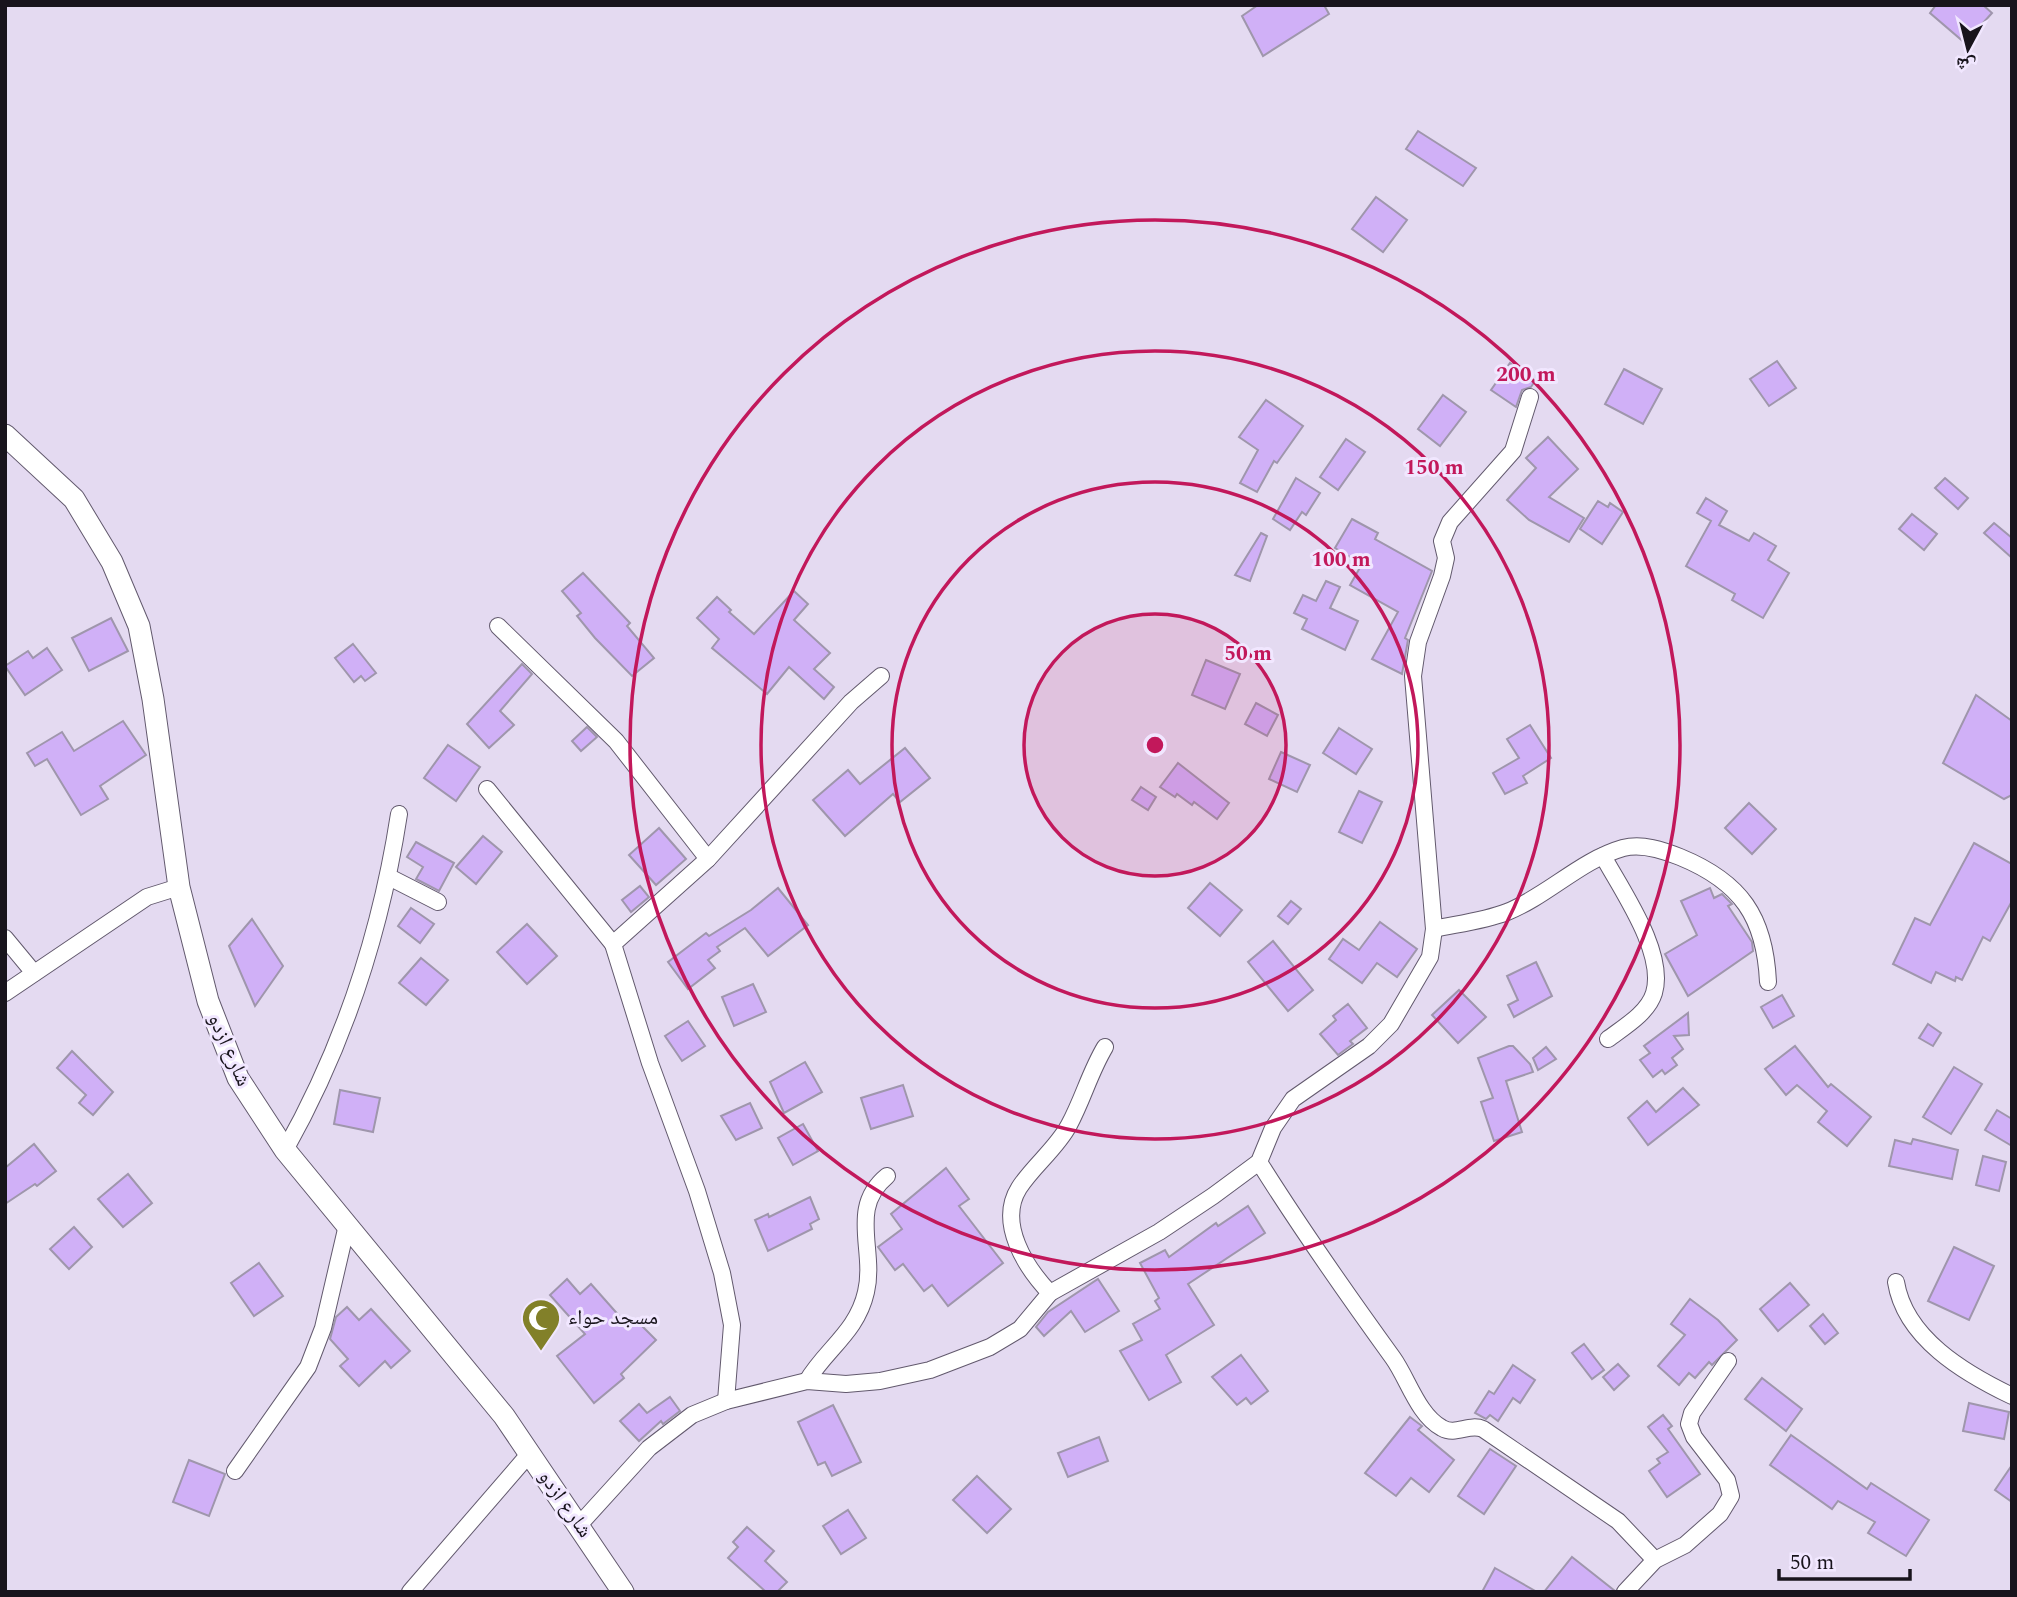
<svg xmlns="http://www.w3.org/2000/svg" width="2017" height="1597" font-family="Spectral,'Noto Naskh Arabic',serif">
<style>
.building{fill:#d0b0f7;stroke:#9f96ac;stroke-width:2}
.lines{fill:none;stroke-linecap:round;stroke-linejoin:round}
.minor-casing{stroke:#62596d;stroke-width:18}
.tertiary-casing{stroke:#62596d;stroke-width:23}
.minor{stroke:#fff;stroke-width:16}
.tertiary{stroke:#fff;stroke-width:21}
.ring{fill:none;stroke:#c2185b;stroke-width:3.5}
.labels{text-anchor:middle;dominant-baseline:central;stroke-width:6;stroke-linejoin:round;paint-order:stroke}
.street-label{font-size:21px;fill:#18141c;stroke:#f1e7ff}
.poi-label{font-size:21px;fill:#18141c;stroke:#f1e7ff;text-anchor:start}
.centre{fill:#c2185b;stroke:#f1e7ff;stroke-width:3.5}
.ring-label{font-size:21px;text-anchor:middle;font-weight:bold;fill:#c2185b;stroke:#f1e7ff;stroke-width:6;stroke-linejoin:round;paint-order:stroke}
</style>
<rect width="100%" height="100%" fill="#e4daf1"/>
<g class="building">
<polygon points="1258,5 1324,5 1329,14 1263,56 1242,16"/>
<polygon points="1936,5 1983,5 1992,13 1965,43 1930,13"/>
<polygon points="1418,131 1476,168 1463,186 1406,149"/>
<polygon points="1376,197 1407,220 1383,252 1352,229"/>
<polygon points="1777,361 1796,388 1769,406 1750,379"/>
<polygon points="1510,363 1535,381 1531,387 1522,390 1516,407 1491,390"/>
<polygon points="1624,369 1662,389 1643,424 1605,404"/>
<polygon points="1443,395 1466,412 1440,446 1418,429"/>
<polygon points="1266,400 1303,426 1277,463 1274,461 1257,492 1240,483 1258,450 1239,437"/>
<polygon points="1548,437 1578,469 1549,497 1584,518 1569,542 1529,520 1507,500 1536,468 1526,458"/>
<polygon points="1346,439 1365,452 1338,490 1320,477"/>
<polygon points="1296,478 1320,493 1306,515 1302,512 1290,530 1273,519"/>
<polygon points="1945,478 1968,498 1958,509 1935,488"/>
<polygon points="1706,498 1727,511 1719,525 1749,541 1754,533 1776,546 1768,560 1789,573 1763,618 1732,600 1735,594 1686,566 1711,521 1697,513"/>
<polygon points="1598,501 1608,507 1610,503 1623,512 1602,544 1580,529"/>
<polygon points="1912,514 1937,534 1924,550 1899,529"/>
<polygon points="1352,519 1378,533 1375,539 1432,571 1405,638 1408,640 1402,674 1372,659 1398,612 1350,585 1362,564 1335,548"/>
<polygon points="1994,523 2012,538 2012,558 1984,533"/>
<polygon points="1261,533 1267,536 1250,581 1235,575"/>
<polygon points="583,573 630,623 627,626 654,658 632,676 595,638 577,616 581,613 562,591"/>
<polygon points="1326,581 1340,587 1330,608 1358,621 1345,650 1302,629 1307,619 1294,613 1303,595 1316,601"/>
<polygon points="794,591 808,604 794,620 830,653 814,669 834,687 824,699 789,667 767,694 712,648 719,639 697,618 717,597 731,610 729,612 754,634"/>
<polygon points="111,618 128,651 89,671 72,638"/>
<polygon points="353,644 376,673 365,681 361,676 354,682 335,658"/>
<polygon points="47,648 62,670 25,695 5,666 28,651 33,658"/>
<polygon points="1206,660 1240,674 1225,709 1192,695"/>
<polygon points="522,664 532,674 500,711 514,725 489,748 467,724"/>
<polygon points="1976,695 2012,721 2012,795 2004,799 1943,763"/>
<polygon points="1256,703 1278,715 1267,736 1245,724"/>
<polygon points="123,721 146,755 100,786 108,799 81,815 47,759 35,766 27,753 62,732 74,751"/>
<polygon points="1530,725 1551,758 1523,776 1527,783 1505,794 1493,773 1519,758 1507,739"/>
<polygon points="587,727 597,737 581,751 572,741"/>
<polygon points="1339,728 1372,749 1356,774 1323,753"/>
<polygon points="448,745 480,767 456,801 424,778"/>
<polygon points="905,748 930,778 900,802 893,794 845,836 813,800 848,770 860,784"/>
<polygon points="1281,752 1310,765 1297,792 1269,779"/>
<polygon points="1178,763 1229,803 1217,819 1194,802 1192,805 1177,794 1175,797 1160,787"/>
<polygon points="1141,787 1156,797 1148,810 1132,800"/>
<polygon points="1359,791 1382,802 1362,843 1339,832"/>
<polygon points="1749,803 1776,829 1752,854 1725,828"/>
<polygon points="659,828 686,859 656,885 629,855"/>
<polygon points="483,836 502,852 476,884 456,867"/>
<polygon points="416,842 454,863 439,891 416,879 423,867 407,857"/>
<polygon points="1974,843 2012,864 2012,901 1990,941 1983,937 1962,980 1956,977 1955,981 1936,972 1931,983 1893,964 1915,918 1930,925"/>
<polygon points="1210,883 1242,910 1220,936 1188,908"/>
<polygon points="640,886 649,897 631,912 622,900"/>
<polygon points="778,888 808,925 768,956 745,928 717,947 720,951 708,960 715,968 688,989 668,962 706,933 709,936 751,910"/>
<polygon points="1710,888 1714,898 1722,894 1732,904 1728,906 1752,942 1753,951 1688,996 1665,954 1697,935 1681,901"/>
<polygon points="1291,901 1301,909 1288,924 1278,916"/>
<polygon points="411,908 434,924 420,943 398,926"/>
<polygon points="252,919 283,966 255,1006 229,946"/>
<polygon points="1380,922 1417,949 1397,977 1377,963 1362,983 1329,959 1343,939 1359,950"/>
<polygon points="527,924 557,956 527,984 497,952"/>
<polygon points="1273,941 1313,990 1288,1011 1248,962"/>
<polygon points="421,958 448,980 426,1005 399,983"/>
<polygon points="1536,962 1552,996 1514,1017 1508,1005 1518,1000 1507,976"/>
<polygon points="753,984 766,1012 734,1026 722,997"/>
<polygon points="1459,990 1486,1017 1458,1043 1432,1015"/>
<polygon points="1782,995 1794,1016 1773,1028 1761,1007"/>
<polygon points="1348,1004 1367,1028 1350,1041 1353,1044 1338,1055 1320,1034 1336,1020 1333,1016"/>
<polygon points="1688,1013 1689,1035 1674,1036 1683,1049 1672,1058 1677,1065 1665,1074 1662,1070 1653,1077 1640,1060 1650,1053 1644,1046"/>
<polygon points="688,1021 705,1046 682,1061 665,1036"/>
<polygon points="1928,1024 1941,1033 1933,1046 1919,1038"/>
<polygon points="1509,1046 1513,1046 1530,1064 1533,1072 1506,1081 1522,1132 1494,1141 1481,1102 1493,1098 1478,1058"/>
<polygon points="1795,1046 1828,1087 1831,1084 1871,1117 1847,1146 1818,1122 1827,1111 1797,1085 1786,1095 1765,1069"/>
<polygon points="1546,1047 1556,1059 1538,1070 1533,1058"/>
<polygon points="72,1051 113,1092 93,1115 79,1103 86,1095 57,1068"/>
<polygon points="805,1062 822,1092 784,1113 770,1082"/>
<polygon points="1954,1067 1982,1084 1951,1134 1923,1117"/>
<polygon points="903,1085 913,1116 871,1129 861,1098"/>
<polygon points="1683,1088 1699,1105 1648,1145 1628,1118 1647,1101 1656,1112"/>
<polygon points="340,1090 380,1098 373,1132 334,1124"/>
<polygon points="750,1103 762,1128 736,1140 721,1116"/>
<polygon points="1997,1110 2012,1119 2012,1146 1985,1130"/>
<polygon points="803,1124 818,1151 793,1165 778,1138"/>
<polygon points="1913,1139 1958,1150 1952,1179 1889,1166 1895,1140 1911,1144"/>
<polygon points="34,1144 56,1171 37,1186 35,1184 5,1204 5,1168"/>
<polygon points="1983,1156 2006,1162 1999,1191 1976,1185"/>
<polygon points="946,1168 969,1199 959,1206 1003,1263 948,1306 932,1285 924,1291 903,1264 895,1270 878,1247 902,1229 891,1214"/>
<polygon points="128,1174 152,1203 123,1227 98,1199"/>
<polygon points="810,1197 819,1219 810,1224 812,1229 768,1251 755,1220 768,1214 769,1217"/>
<polygon points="1248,1206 1265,1233 1188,1284 1214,1325 1166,1355 1181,1382 1149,1400 1120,1351 1142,1340 1133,1324 1160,1309 1155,1301 1159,1298 1140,1263 1165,1250 1169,1257 1216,1223 1218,1226"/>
<polygon points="74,1227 92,1247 69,1269 50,1249"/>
<polygon points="1954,1247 1994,1266 1969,1320 1928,1301"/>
<polygon points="259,1263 283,1296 254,1316 231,1283"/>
<polygon points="567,1279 580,1294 591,1284 629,1327 636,1320 656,1340 621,1374 624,1378 594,1403 557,1356 585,1334 550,1295"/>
<polygon points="1098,1279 1119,1311 1085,1332 1071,1311 1044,1336 1036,1327 1048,1312"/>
<polygon points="1790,1283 1809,1305 1778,1331 1760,1309"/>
<polygon points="1690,1299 1718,1320 1737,1340 1712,1365 1709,1362 1695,1378 1689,1373 1679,1385 1658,1366 1685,1335 1671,1324"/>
<polygon points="347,1307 359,1320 371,1309 410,1351 391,1368 385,1361 359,1386 340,1366 348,1359 330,1339 336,1317"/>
<polygon points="1823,1314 1838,1333 1825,1344 1810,1326"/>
<polygon points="1584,1344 1604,1370 1592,1379 1572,1353"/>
<polygon points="1241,1355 1268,1391 1251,1404 1246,1398 1237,1405 1212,1377"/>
<polygon points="1618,1364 1629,1376 1614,1390 1603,1377"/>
<polygon points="1513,1365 1535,1380 1520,1403 1513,1398 1498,1421 1490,1415 1486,1419 1475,1413 1489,1391 1494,1394"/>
<polygon points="1762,1378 1802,1409 1786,1431 1745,1399"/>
<polygon points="670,1397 680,1411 663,1424 661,1421 639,1441 620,1421 639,1404 647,1413"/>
<polygon points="1969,1403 2009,1412 2004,1439 1963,1431"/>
<polygon points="833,1405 861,1462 832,1476 825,1462 818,1465 798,1422"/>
<polygon points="1663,1415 1672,1426 1668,1429 1700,1474 1667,1497 1649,1471 1660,1463 1657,1459 1668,1452 1648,1427"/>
<polygon points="1410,1417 1422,1426 1418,1430 1454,1460 1429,1492 1411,1478 1396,1496 1365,1473"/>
<polygon points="1791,1435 1867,1489 1871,1483 1929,1520 1906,1556 1868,1533 1875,1522 1838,1501 1832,1509 1770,1465"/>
<polygon points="1099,1437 1108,1461 1068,1477 1058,1453"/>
<polygon points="1490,1449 1516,1466 1484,1514 1458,1496"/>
<polygon points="189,1460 225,1474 209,1516 173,1502"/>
<polygon points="2012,1465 2012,1502 1995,1490"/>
<polygon points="977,1476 1011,1509 987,1533 953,1500"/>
<polygon points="848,1510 866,1538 841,1554 823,1526"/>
<polygon points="747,1527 774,1551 765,1561 787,1582 777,1592 766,1592 728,1558 738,1547 733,1542"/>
<polygon points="1572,1557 1615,1591 1615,1592 1544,1592"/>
<polygon points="1495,1568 1537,1592 1482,1592"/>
</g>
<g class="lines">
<g class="minor-casing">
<g id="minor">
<polyline points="498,626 616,741 708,859"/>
<polyline points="487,789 613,944"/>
<path d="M 1603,856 C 1622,891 1666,953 1654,993 C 1648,1013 1624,1027 1608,1039"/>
<polyline points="389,877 438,902"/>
<path d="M 1434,929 C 1457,924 1484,921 1507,912 C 1547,896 1581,860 1623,848 C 1642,843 1663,850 1680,857 C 1741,882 1765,917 1768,982"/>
<polyline points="5,938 34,973"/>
<polyline points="5,993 147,897 179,887"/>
<path d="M 285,1150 C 343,1047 381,931 399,814"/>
<path d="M 1259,1162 C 1301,1229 1346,1293 1393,1358 C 1408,1379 1418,1415 1442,1428 C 1456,1436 1469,1423 1483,1429 L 1618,1521 L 1655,1560"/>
<path d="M 1896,1282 C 1905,1338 1964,1373 2012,1396"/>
<path d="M 1050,1293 C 1026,1268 997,1223 1019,1188 C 1033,1166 1057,1148 1069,1125 C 1083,1099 1090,1072 1105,1047"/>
<path d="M 807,1381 C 826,1349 857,1332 866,1292 C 876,1250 848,1208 887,1176"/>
<polyline points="726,1401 732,1325 722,1273 697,1191 650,1063 613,944 708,859 851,702 881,676"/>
<polyline points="235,1471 308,1367 323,1328 347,1225"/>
<polyline points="580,1524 649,1448 692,1415 726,1401 807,1381 846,1384 880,1381 930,1370 990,1347 1020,1329 1050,1293 1159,1232 1213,1196 1259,1162 1273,1128 1293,1099 1369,1046 1391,1024 1430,957 1434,929 1413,676 1418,642 1442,576 1446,558 1442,541 1450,522 1513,451 1530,397"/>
<polyline points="410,1592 530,1453"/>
<polyline points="1625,1592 1655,1560 1685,1545 1720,1514 1731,1496 1727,1480 1694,1437 1689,1424 1692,1413 1728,1361"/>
</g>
</g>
<g class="tertiary-casing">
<polyline id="tertiary" points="5,435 74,499 112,562 139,626 153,699 179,887 208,1001 238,1078 285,1150 504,1416 623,1592"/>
</g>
<use href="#minor" class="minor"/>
<use href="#tertiary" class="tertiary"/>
</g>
<circle cx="1155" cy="745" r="131" fill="#c2185b" fill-opacity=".12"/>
<g class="ring">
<circle cx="1155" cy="745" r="131"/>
<circle cx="1155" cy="745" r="263"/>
<circle cx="1155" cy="745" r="394"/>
<circle cx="1155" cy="745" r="525"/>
</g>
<defs>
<g id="mosque-pin" transform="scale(2.0125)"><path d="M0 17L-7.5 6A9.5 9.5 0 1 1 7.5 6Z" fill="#828029" stroke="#f1e7ff"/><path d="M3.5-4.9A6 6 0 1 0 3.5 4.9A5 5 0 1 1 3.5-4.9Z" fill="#fff"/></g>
</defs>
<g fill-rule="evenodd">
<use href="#mosque-pin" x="541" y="1318"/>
</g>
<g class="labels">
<g class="street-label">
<text transform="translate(229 1050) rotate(66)">شارع ازدو</text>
<text transform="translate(565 1504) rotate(55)">شارع ازدو</text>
</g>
<g class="poi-label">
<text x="568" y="1318">مسجد حواء</text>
</g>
</g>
<circle cx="1155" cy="745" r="10" class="centre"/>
<g class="ring-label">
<text x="1526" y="381">200 m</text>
<text x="1434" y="474">150 m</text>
<text x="1341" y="566">100 m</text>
<text x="1248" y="660">50 m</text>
</g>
<rect width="2017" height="1597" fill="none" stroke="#18141c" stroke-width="14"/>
<g transform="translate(1968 49) rotate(187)" stroke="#f1e7ff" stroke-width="5" paint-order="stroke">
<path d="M0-5L12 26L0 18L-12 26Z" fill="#18141c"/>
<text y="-10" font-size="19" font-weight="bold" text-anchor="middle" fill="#18141c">ش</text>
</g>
<path d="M1779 1569v10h131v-10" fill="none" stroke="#18141c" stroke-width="3.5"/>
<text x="1790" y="1569" font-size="21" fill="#18141c" stroke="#f1e7ff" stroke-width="5" paint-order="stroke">50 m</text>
</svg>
